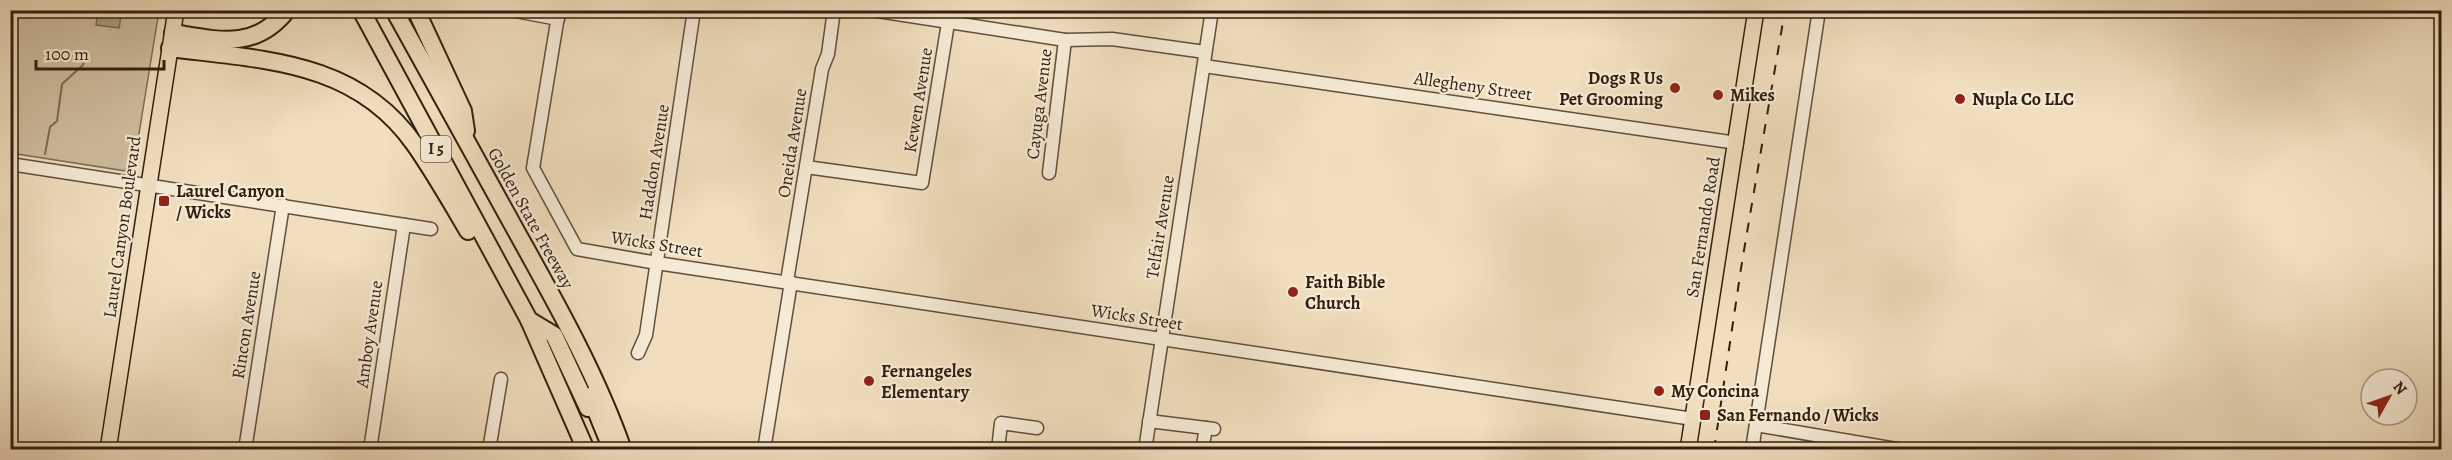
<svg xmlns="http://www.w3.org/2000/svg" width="2452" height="460" font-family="Alegreya,serif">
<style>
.green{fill:#cfbea0;stroke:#806e57;stroke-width:1.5}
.water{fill:#af9d82;stroke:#7c6b54;stroke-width:1.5}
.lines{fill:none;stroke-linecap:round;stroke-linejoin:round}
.stream{stroke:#7c6b54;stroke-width:2}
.minor-casing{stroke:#604f3a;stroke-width:15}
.major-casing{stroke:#301f0e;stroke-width:18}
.highway-casing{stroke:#301f0e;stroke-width:20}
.minor{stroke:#f5ead5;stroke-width:12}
.major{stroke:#f0debe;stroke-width:15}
.highway{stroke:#f0debe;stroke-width:16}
.rail{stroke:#301f0e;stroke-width:2;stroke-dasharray:10 10;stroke-linecap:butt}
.poi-dot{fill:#8f2418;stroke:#f5ead5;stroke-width:2}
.labels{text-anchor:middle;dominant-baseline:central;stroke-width:4.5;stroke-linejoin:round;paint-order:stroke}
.shield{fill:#f5ead5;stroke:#6b5c4a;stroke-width:1.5}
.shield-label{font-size:16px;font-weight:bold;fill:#301f0e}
.poi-label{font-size:18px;font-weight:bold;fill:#301f0e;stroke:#f5ead5;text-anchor:start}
.street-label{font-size:18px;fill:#301f0e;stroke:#f5ead5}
</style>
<rect width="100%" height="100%" fill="#f0debe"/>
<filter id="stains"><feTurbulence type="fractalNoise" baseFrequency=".00333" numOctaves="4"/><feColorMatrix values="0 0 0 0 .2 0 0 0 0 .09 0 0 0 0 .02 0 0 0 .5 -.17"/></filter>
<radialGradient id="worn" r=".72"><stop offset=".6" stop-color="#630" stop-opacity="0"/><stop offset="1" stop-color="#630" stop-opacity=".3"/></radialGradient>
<polygon class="green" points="11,11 159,11 134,164 131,168 126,169 126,171 11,153"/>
<polygon class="water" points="98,11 122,11 119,28 96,25"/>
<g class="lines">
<polyline class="stream" points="45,154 50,127 57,121 62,84 83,65 84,61 88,61"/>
<g class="minor-casing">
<g id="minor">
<polyline points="510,10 558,19"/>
<polyline points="559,10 533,168 577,249 657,263 1693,419"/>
<polyline points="871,10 1065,40 1112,39 1205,52"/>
<polyline points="1204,66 1737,143"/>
<polyline points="10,164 431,229"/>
<polyline points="806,167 922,183 948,23"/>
<polyline points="1049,173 1065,40"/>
<polyline points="787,281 822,69 828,54 834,10"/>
<polyline points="638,353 646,335 694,10"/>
<polyline points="1149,421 1214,429"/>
<polyline points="1756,425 1902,450"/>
<polyline points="245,450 283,205"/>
<polyline points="370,450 404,225"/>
<polyline points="489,450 501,379"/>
<polyline points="764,450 791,282"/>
<polyline points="998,450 1001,423 1037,428"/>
<polyline points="1145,450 1212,10"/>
<polyline points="1202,450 1206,428"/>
<polyline points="1752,450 1819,10"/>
</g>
</g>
<g class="major-casing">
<g id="major">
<polyline points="108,450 176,10"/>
<polyline points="1688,450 1756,10"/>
</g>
</g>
<g class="highway-casing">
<g id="highway">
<polyline points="361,10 529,320 586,450"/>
<path d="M 394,10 C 434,83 474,156 515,229 C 555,301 596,373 623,450"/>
<polyline points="416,10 463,111 466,131"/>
<path d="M 173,33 C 217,40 255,51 287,10"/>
<path d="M 170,48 C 263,60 356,60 415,145 C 434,172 451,202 468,231"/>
<polyline points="529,320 554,335 588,408"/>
<polyline points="590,396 612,450"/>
</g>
</g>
<use href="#minor" class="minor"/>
<use href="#major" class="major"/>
<use href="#highway" class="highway"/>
<polyline class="rail" points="1714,450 1742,262 1785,10"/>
</g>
<g class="poi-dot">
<circle cx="1675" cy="88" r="6"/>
<circle cx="1718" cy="95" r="6"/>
<circle cx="1960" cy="99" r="6"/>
<rect x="158" y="195" width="12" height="12" rx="3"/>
<circle cx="1293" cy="292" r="6"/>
<circle cx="869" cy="381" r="6"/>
<circle cx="1659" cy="391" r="6"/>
<rect x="1699" y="409" width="12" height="12" rx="3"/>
</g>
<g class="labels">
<rect class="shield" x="421" y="136" width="30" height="26" rx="4.5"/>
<g class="shield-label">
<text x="436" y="149">I 5</text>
</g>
<g class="poi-label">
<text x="1663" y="78" text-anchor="end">Dogs R Us<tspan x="1663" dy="21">Pet Grooming</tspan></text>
<text x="1730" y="95">Mikes</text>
<text x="1972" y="99">Nupla Co LLC</text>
<text x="176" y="191">Laurel Canyon<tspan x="176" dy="21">/ Wicks</tspan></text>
<text x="1305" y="282">Faith Bible<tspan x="1305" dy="21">Church</tspan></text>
<text x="881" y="371">Fernangeles<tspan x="881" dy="21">Elementary</tspan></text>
<text x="1671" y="391">My Concina</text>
<text x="1717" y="415">San Fernando / Wicks</text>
</g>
<g class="street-label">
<text transform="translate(1473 86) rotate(8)">Allegheny Street</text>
<text transform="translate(918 100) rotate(-81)">Kewen Avenue</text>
<text transform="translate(1039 104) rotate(-83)">Cayuga Avenue</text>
<text transform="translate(792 143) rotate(-81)">Oneida Avenue</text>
<text transform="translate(654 162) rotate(-81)">Haddon Avenue</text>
<text transform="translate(531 218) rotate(61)">Golden State Freeway</text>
<text transform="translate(122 227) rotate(-82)">Laurel Canyon Boulevard</text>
<text transform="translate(1160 227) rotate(-81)">Telfair Avenue</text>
<text transform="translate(1703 227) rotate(-81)">San Fernando Road</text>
<text transform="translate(657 244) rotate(9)">Wicks Street</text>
<text transform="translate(1137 317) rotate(9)">Wicks Street</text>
<text transform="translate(246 325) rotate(-81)">Rincon Avenue</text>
<text transform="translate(369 334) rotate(-82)">Amboy Avenue</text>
</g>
</g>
<rect width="2452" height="460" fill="none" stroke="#f0debe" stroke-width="36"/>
<rect x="12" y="12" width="2428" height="436" fill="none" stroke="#301f0e" stroke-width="3"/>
<rect x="18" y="18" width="2416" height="424" fill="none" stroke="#301f0e" stroke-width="1.5"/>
<g transform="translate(2389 397) rotate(50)"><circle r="28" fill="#f5ead5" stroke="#a69985" stroke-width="1.5"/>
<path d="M0-4.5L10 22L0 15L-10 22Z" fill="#8f2418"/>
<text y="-9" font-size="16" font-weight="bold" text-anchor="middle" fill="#301f0e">N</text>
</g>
<path d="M36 60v9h128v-9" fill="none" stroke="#301f0e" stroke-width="3"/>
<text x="45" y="60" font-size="18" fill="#301f0e" stroke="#f5ead5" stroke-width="4.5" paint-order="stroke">100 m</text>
<rect width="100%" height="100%" filter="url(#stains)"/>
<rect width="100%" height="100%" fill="url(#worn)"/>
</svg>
